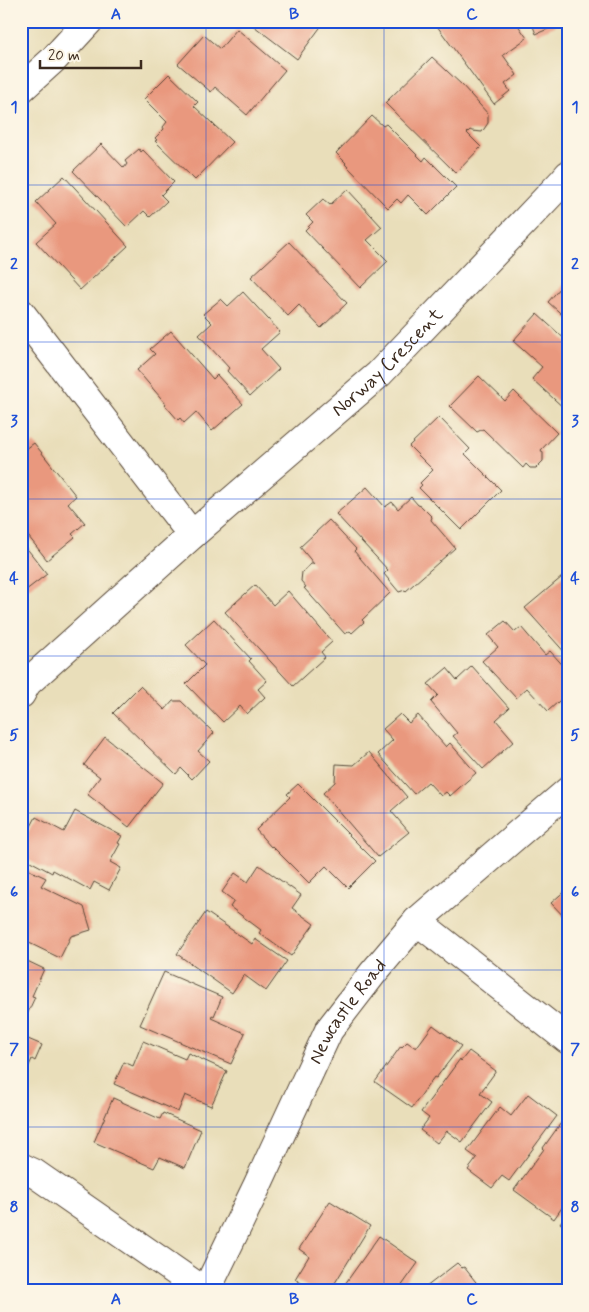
<svg xmlns="http://www.w3.org/2000/svg" width="589" height="1312" font-family="Mynerve,sans-serif">
<style>
.building{fill:#e9987e}
.lines{fill:none;stroke-linecap:round;stroke-linejoin:round}
.minor-casing{stroke:#554535;stroke-width:30}
.tertiary-casing{stroke:#554535;stroke-width:30}
.minor{stroke:#fff;stroke-width:28}
.tertiary{stroke:#fff;stroke-width:28}
.grid{fill:none;stroke:#1d4ed8;stroke-width:1;stroke-opacity:0.55}
.labels{text-anchor:middle;dominant-baseline:central;stroke-width:4;stroke-linejoin:round;paint-order:stroke}
.street-label{font-size:19px;fill:#3b2a1e;stroke:#fcf5e5}
.neatline{fill:none;stroke:#1d4ed8;stroke-width:2}
.grid-label{font-size:16px;text-anchor:middle;font-weight:bold;fill:#1d4ed8}
</style>
<rect width="100%" height="100%" fill="#fcf5e5"/>
<filter id="ink" filterUnits="userSpaceOnUse"><feTurbulence type="fractalNoise" baseFrequency=".02" numOctaves="2"/><feDisplacementMap in="SourceGraphic" scale="10" xChannelSelector="R" yChannelSelector="G"/><feConvolveMatrix kernelMatrix="1 2 1 2 8 2 1 2 1" color-interpolation-filters="sRGB"/></filter>
<filter id="wash" filterUnits="userSpaceOnUse"><feTurbulence type="fractalNoise" baseFrequency=".0096" numOctaves="4" result="noise"/><feDisplacementMap in="SourceGraphic" scale="20" xChannelSelector="R" yChannelSelector="G"/><feGaussianBlur stdDeviation="1.12" result="paint"/><feColorMatrix in="noise" values="0 0 0 0 0 0 0 0 0 0 0 0 0 0 0 0 0 1.4 0 .05"/><feComposite in="paint" operator="in"/></filter>
<g filter="url(#wash)">
<rect width="100%" height="100%" fill="#e9deba"/>
<g id="blocks">
<g class="building">
<polygon points="251,21 325,21 297,59 250,23"/>
<polygon points="442,21 515,21 527,38 503,55 517,75 505,84 510,91 494,104 437,26"/>
<polygon points="531,21 567,21 536,34"/>
<polygon points="237,29 285,70 247,115 215,87 211,92 178,64 204,35 220,49"/>
<polygon points="432,57 462,85 488,114 488,123 482,132 472,131 470,130 467,133 481,147 456,173 385,103"/>
<polygon points="169,74 198,102 194,106 232,142 195,180 155,141 157,140 155,138 164,129 163,127 167,122 144,99"/>
<polygon points="372,116 383,126 386,124 423,161 426,157 456,187 428,215 408,195 401,203 397,199 388,208 345,164 346,163 336,153"/>
<polygon points="101,144 124,168 127,164 125,161 139,149 141,152 143,150 174,182 161,195 167,201 150,217 144,211 127,227 73,171"/>
<polygon points="64,176 128,246 80,290 36,242 56,224 36,202"/>
<polygon points="347,189 382,227 367,240 388,261 360,288 305,230 313,222 306,215 323,199 330,205"/>
<polygon points="289,242 347,303 321,328 299,305 288,316 251,277"/>
<polygon points="568,279 568,320 548,302"/>
<polygon points="243,292 280,332 261,349 279,369 250,396 227,371 229,368 199,335 212,323 203,314 221,299 228,306"/>
<polygon points="537,314 568,342 568,406 565,409 532,379 542,367 513,341"/>
<polygon points="171,331 213,379 217,375 243,404 212,431 196,412 184,423 180,418 178,420 165,405 166,404 137,370 155,354 150,349"/>
<polygon points="479,376 505,401 514,391 557,433 541,450 543,453 543,461 536,468 530,468 526,464 523,468 483,429 477,432 450,406"/>
<polygon points="439,417 470,449 465,454 501,490 461,530 419,488 422,485 420,483 433,470 409,446"/>
<polygon points="34,443 76,496 68,503 85,523 72,534 75,537 47,560 21,527 21,453"/>
<polygon points="367,487 385,507 392,502 398,509 411,497 418,505 421,506 432,517 431,520 455,548 406,591 405,590 399,592 384,574 388,570 336,514"/>
<polygon points="329,520 356,549 354,551 390,593 362,620 364,622 352,633 350,631 345,634 304,588 306,587 301,581 302,572 311,564 314,564 300,547"/>
<polygon points="21,541 47,574 21,594"/>
<polygon points="568,572 568,656 525,608"/>
<polygon points="255,585 273,605 288,591 332,642 321,652 325,657 293,686 225,612"/>
<polygon points="214,619 251,659 249,661 267,681 258,689 265,697 247,714 240,706 223,722 186,684 205,665 186,645"/>
<polygon points="505,621 515,632 521,627 545,655 550,651 568,671 568,693 548,711 527,688 516,698 482,661 498,647 488,635"/>
<polygon points="472,666 509,708 496,720 514,741 483,769 453,736 457,733 431,702 438,695 428,684 447,668 457,680"/>
<polygon points="140,686 165,710 173,701 181,701 214,733 198,751 209,761 192,779 181,768 176,774 113,713"/>
<polygon points="400,714 409,723 418,715 446,747 450,743 476,773 450,796 446,792 441,796 428,782 414,794 378,754 393,740 383,729"/>
<polygon points="105,737 163,783 129,827 87,794 100,777 84,765"/>
<polygon points="369,752 407,797 391,811 409,832 378,857 323,793 335,782 336,764 354,765"/>
<polygon points="298,784 375,861 348,888 326,866 309,883 272,846 271,847 256,830 290,797 287,794"/>
<polygon points="75,811 122,836 118,843 120,844 110,862 121,868 109,890 94,882 90,890 53,870 52,873 21,856 21,845 36,817 64,832"/>
<polygon points="259,865 301,895 292,908 314,924 291,956 259,933 261,930 230,907 234,901 222,892 235,873 248,882"/>
<polygon points="21,866 46,878 41,886 84,907 91,930 71,936 60,958 21,939"/>
<polygon points="568,888 568,921 551,903"/>
<polygon points="206,912 252,944 255,939 287,961 266,991 244,975 232,993 177,954"/>
<polygon points="21,958 44,969 32,996 35,997 24,1021 23,1020 21,1024"/>
<polygon points="164,972 222,997 214,1016 212,1015 211,1018 245,1033 231,1064 140,1025"/>
<polygon points="433,1025 461,1046 436,1078 434,1077 412,1108 375,1082 401,1046 402,1047 407,1042 416,1048"/>
<polygon points="21,1036 42,1045 35,1061 32,1059 23,1079 21,1078"/>
<polygon points="143,1041 185,1059 188,1053 227,1071 211,1106 185,1095 178,1112 114,1084 124,1062 133,1066"/>
<polygon points="469,1051 496,1071 480,1093 492,1102 462,1142 447,1131 437,1143 420,1130 429,1118 421,1112 460,1059 461,1061"/>
<polygon points="528,1094 557,1116 509,1181 502,1176 492,1188 468,1170 477,1158 467,1151 500,1107 511,1116"/>
<polygon points="113,1098 160,1119 163,1113 201,1130 185,1168 160,1157 154,1168 94,1142"/>
<polygon points="563,1120 568,1124 568,1199 554,1219 514,1190 544,1149 543,1148"/>
<polygon points="330,1201 370,1226 330,1291 313,1291 295,1279 309,1256 299,1249"/>
<polygon points="568,1212 568,1229 560,1223"/>
<polygon points="379,1236 418,1263 398,1291 340,1291"/>
<polygon points="21,1262 27,1264 21,1277"/>
<polygon points="457,1263 462,1268 464,1267 483,1291 421,1291"/>
</g>
</g>
</g>
<g filter="url(#ink)">
<use href="#blocks" fill-opacity="0" stroke="#554535" stroke-width="1"/>
<g class="lines">
<g class="minor-casing">
<g id="minor">
<polyline points="21,313 192,535"/>
<path id="s1" d="M 21,694 L 27,683 L 192,535 L 379,374 L 563,181 L 568,175"/>
<polyline points="417,921 568,1040"/>
<polyline points="21,1167 34,1173 204,1291"/>
<path id="s2" d="M 206,1291 L 257,1186 L 329,1030 L 373,973 L 417,921 L 568,791"/>
</g>
</g>
<g class="tertiary-casing">
<polyline id="tertiary" points="21,89 54,59 89,21"/>
</g>
<use href="#minor" class="minor"/>
<use href="#tertiary" class="tertiary"/>
</g>
</g>
<path class="grid" d="M 206,21 L 206,1291M 384,21 L 384,1291M 21,185 L 568,185M 21,342 L 568,342M 21,499 L 568,499M 21,656 L 568,656M 21,813 L 568,813M 21,970 L 568,970M 21,1127 L 568,1127"/>
<g class="labels">
<g class="street-label">
<text stroke="none"><textPath href="#s1" startOffset="495">Norway Crescent</textPath></text>
<text stroke="none"><textPath href="#s2" startOffset="314">Newcastle Road</textPath></text>
</g>
</g>
<rect width="589" height="1312" fill="none" stroke="#fcf5e5" stroke-width="55"/>
<path d="M40 60v8h101v-8" fill="none" stroke="#3b2a1e" stroke-width="2.5"/>
<text x="48" y="60" font-size="15" fill="#3b2a1e" stroke="#fcf5e5" stroke-width="4" paint-order="stroke">20 m</text>
<rect x="28" y="28" width="534" height="1256" class="neatline"/>
<g class="grid-label">
<text x="116" y="19">A</text>
<text x="294" y="19">B</text>
<text x="472" y="19">C</text>
<text x="14" y="112">1</text>
<text x="575" y="112">1</text>
<text x="14" y="269">2</text>
<text x="575" y="269">2</text>
<text x="14" y="426">3</text>
<text x="575" y="426">3</text>
<text x="14" y="583">4</text>
<text x="575" y="583">4</text>
<text x="14" y="740">5</text>
<text x="575" y="740">5</text>
<text x="14" y="897">6</text>
<text x="575" y="897">6</text>
<text x="14" y="1054">7</text>
<text x="575" y="1054">7</text>
<text x="14" y="1212">8</text>
<text x="575" y="1212">8</text>
<text x="116" y="1304">A</text>
<text x="294" y="1304">B</text>
<text x="472" y="1304">C</text>
</g>
</svg>
